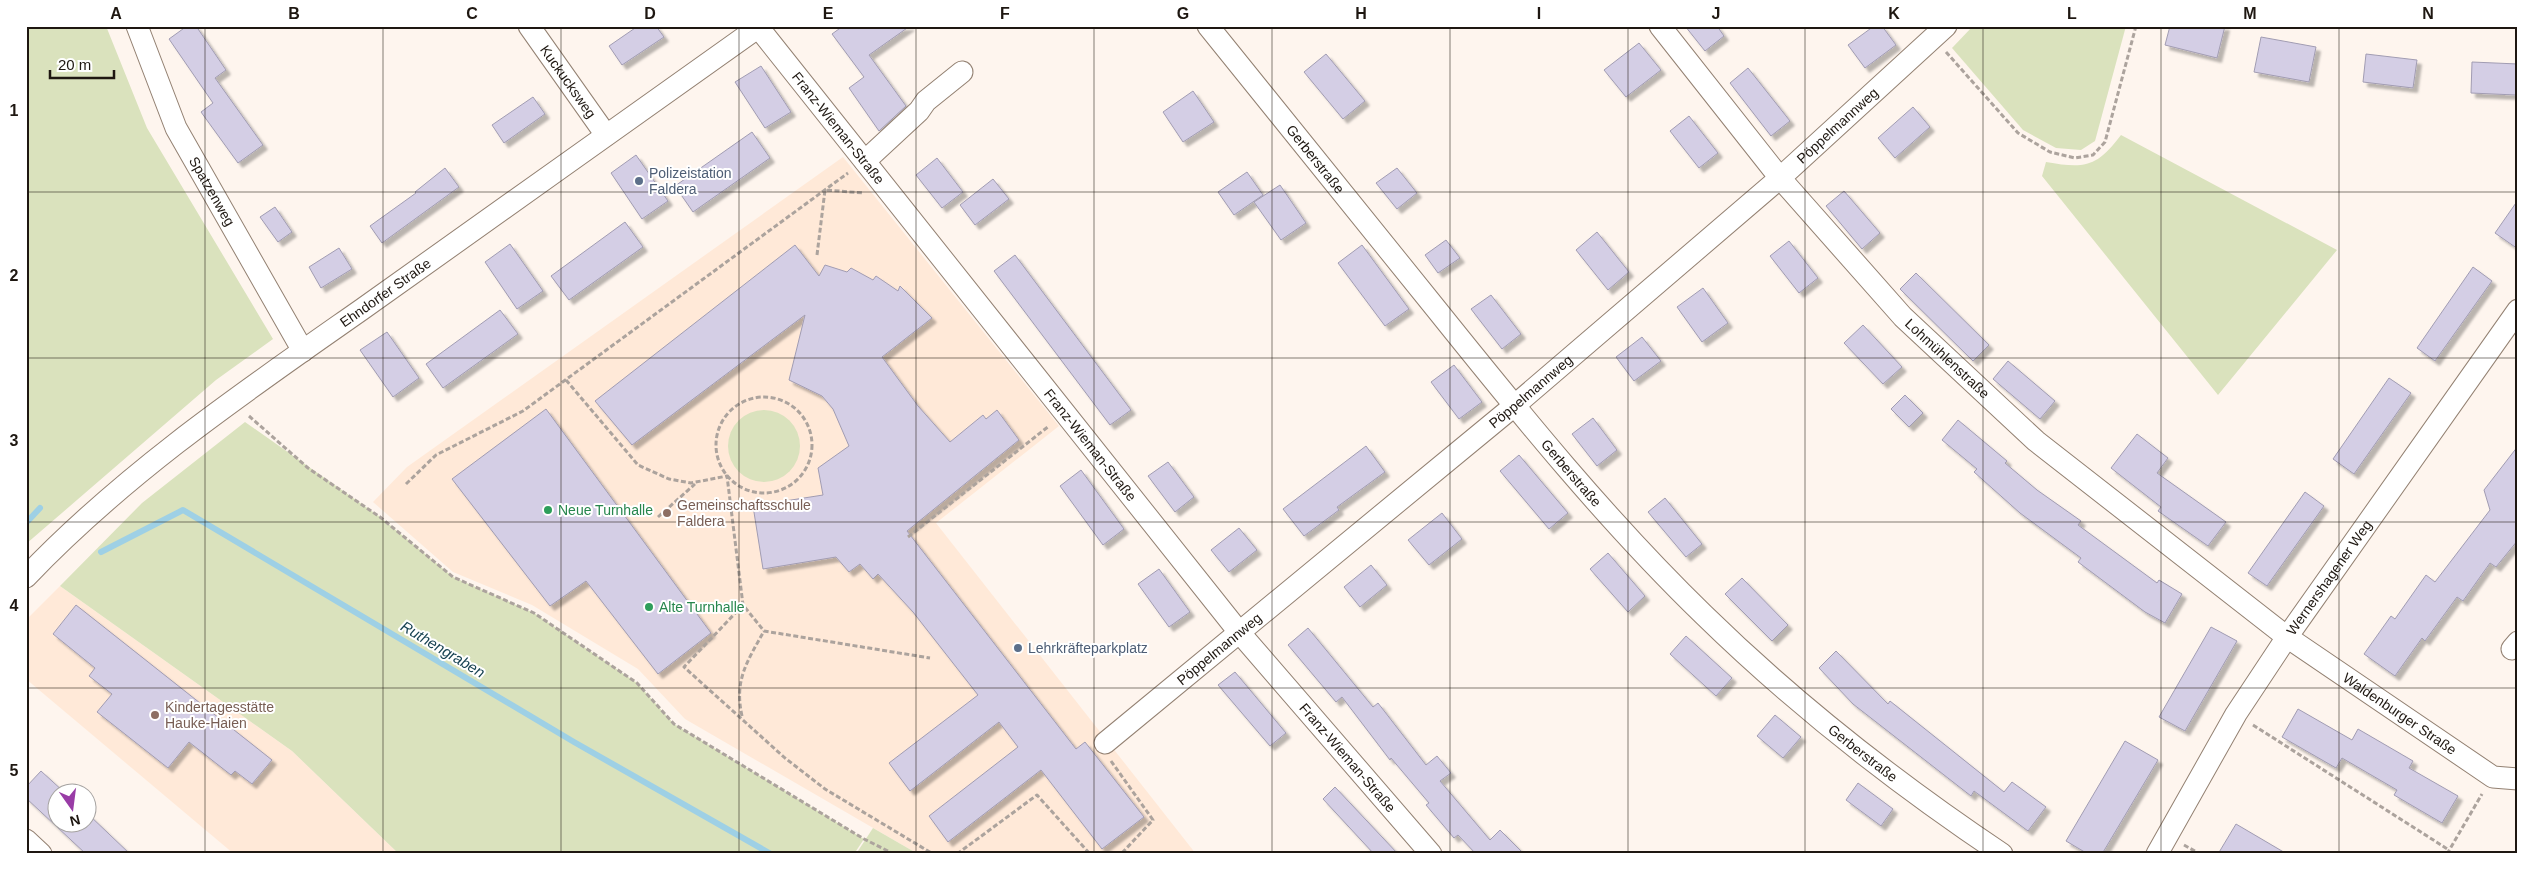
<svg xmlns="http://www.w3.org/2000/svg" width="2544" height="880" font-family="Arial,sans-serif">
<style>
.built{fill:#ffe9d8}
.green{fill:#dae2bd}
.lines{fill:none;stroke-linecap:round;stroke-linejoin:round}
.stream{stroke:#9ed0e5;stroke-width:6}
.building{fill:#d4cee5;stroke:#a19cb2;filter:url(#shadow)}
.minor-casing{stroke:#938172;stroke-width:23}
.path{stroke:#aca39d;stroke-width:3;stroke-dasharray:5 2.5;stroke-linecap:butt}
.minor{stroke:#fff;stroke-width:21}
.grid{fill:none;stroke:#1e1711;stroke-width:1;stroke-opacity:0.55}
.service-dot{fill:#5c6f8a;stroke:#fff;stroke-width:2}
.leisure-dot{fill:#2e9e5b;stroke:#fff;stroke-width:2}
.education-dot{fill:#8d6e63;stroke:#fff;stroke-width:2}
.labels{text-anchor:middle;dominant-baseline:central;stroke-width:4;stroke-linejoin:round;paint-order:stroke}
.street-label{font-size:14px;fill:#1e1711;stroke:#fff}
.service-label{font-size:14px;fill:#4e5e75;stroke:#fff;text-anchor:start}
.education-label{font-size:14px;fill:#785e54;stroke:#fff;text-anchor:start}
.leisure-label{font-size:14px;fill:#27864d;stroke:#fff;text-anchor:start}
.water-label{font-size:15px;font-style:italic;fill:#174252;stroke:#fff}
.neatline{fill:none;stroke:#1e1711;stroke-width:2}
.grid-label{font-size:16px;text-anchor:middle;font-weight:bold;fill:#1e1711}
</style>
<defs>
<filter id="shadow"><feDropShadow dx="4.5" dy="4.5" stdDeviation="1" flood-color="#0004"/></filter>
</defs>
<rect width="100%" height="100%" fill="#fef5ee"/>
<g class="built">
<polygon points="843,157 1059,426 936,523 1196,854 918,854 685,719 638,669 532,605 453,572 373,502 407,467"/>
<polygon points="60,586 292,751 399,854 234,854 26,679 26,620"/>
</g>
<g class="green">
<polygon points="26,26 106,26 147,128 273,339 216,380 26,544"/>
<polygon points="1973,26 2126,26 2095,141 2081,150 2056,148 2023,130 1952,48"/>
<path d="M 2121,135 L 2337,250 L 2218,395 L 2042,176 L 2046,162 C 2085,169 2097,167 2121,135 Z"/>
<circle cx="764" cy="446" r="36"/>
<polygon points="245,422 380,517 453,577 534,613 637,683 674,724 864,839 854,854 399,854 292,751 60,586 142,503"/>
<polygon points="873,828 918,854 856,854"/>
</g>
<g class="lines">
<g class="stream">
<polyline points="26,523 40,508"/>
<polyline points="101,552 183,510 574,742 771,854"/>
</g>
</g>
<g class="building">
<polygon points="187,26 196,26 226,70 215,78 263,145 238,163 201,112 213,103 169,39"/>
<polygon points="638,26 656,26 664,37 622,65 609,46"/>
<polygon points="843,26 910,26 869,55 906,106 879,131 849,88 864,77 832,34"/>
<polygon points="1685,26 1717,26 1724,36 1705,51"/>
<polygon points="1874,26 1882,26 1896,45 1865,68 1848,45"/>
<polygon points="2170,26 2225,26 2217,58 2165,45"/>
<polygon points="2261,37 2316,47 2309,82 2254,72"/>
<polygon points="1639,43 1661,70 1626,97 1604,70"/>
<polygon points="1326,54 1365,101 1343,119 1304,72"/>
<polygon points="2366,54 2417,60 2413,88 2363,82"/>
<polygon points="2472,62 2518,64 2516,95 2471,93"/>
<polygon points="761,66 791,112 765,128 735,82"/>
<polygon points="1748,68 1790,121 1771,136 1730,83"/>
<polygon points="1193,91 1214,122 1183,142 1163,112"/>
<polygon points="533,97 545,114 504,143 492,125"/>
<polygon points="1913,107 1930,127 1895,158 1878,138"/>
<polygon points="1689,116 1718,153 1699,168 1670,131"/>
<polygon points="752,132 770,158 693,212 675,186"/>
<polygon points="636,155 668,201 642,219 611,173"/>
<polygon points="937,158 963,192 942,208 916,175"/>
<polygon points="445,168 459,187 382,243 370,226 416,193 415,192"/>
<polygon points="1397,168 1417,193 1397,209 1376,183"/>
<polygon points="1247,172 1263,195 1234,215 1218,192"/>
<polygon points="993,179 1009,199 975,225 960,205"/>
<polygon points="1280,185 1306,223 1281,240 1254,202"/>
<polygon points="1844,191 1880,233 1862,249 1826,206"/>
<polygon points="2518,200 2518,249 2495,233"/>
<polygon points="275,207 292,232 278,242 260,217"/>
<polygon points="625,222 643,247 569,300 551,276"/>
<polygon points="1597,232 1629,272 1608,290 1576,250"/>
<polygon points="1446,240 1460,258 1438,273 1425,255"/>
<polygon points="1789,241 1818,278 1799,293 1770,256"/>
<polygon points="510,244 543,291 517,309 485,262"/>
<polygon points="795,245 819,276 825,265 847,272 851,268 873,280 876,276 898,291 900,286 932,318 882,357 918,406 950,442 983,415 986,419 997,410 1019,440 907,531 1076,749 1085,742 1144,817 1102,849 1041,770 948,842 929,816 1018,747 999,722 910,791 889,763 978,695 913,612 878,574 873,579 860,564 849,572 836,557 763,569 753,506 823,495 818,468 849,446 833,409 822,396 789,380 805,315 632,445 595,401"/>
<polygon points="1362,245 1409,309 1385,326 1338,263"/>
<polygon points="339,248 352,269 321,288 309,267"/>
<polygon points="1015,255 1131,410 1110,425 994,271"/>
<polygon points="2473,267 2492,281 2435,361 2417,348"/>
<polygon points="1916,273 1989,345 1973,361 1900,289"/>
<polygon points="1703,288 1728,323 1702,342 1677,307"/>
<polygon points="1491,295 1521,334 1502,349 1471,309"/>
<polygon points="500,310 518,334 443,388 426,364"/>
<polygon points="1863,325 1902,367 1883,384 1844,343"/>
<polygon points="387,332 419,378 393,397 360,350"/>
<polygon points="1642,337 1661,361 1634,381 1616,357"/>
<polygon points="2008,361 2055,401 2040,419 1993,379"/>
<polygon points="1454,365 1482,402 1459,419 1431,382"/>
<polygon points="2389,378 2411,393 2354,474 2333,459"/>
<polygon points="1905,395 1923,413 1909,427 1891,409"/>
<polygon points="546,409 711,633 658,674 586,581 550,606 452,479"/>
<polygon points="1593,418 1617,450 1597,466 1572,434"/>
<polygon points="1958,420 2007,461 2005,463 2037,490 2081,521 2078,525 2157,583 2159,580 2182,594 2165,623 2145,612 2078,562 2081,558 2020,513 1974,472 1977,469 1942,440"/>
<polygon points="2137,434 2168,458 2157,473 2226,522 2208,546 2158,511 2161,507 2111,468"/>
<polygon points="1366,446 1385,472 1337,507 1339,510 1304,536 1283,509"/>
<polygon points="2518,446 2518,540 2496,567 2490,563 2463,601 2457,597 2425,641 2422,638 2395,676 2364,654 2391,616 2395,619 2426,575 2435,582 2490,510 2484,490"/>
<polygon points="1519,455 1568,513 1549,529 1500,471"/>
<polygon points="1168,462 1194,497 1175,512 1148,476"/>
<polygon points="1081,470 1124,529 1103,545 1060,486"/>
<polygon points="2305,492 2324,506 2267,586 2248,573"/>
<polygon points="1665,498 1702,544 1686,557 1648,512"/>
<polygon points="1442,513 1462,539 1429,565 1408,540"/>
<polygon points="1239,528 1257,550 1229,572 1211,550"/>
<polygon points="1608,553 1645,596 1628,612 1590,569"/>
<polygon points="1371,565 1387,585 1360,607 1344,587"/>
<polygon points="1159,569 1190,612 1169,627 1138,584"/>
<polygon points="1742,578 1788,625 1772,641 1725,594"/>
<polygon points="76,605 272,760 252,784 235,771 231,775 189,742 168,768 97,712 112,694 89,676 95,668 53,634"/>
<polygon points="2211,627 2237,641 2185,731 2159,717"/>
<polygon points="1308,628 1373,707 1378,703 1426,765 1437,756 1451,773 1440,781 1490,840 1500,830 1524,854 1476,854 1458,835 1454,838 1426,805 1429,803 1391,758 1390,760 1342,697 1336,702 1288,645"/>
<polygon points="1686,636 1732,678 1716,696 1670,654"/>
<polygon points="1836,651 1888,704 1890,701 2004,792 2012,782 2046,807 2028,831 1974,791 1971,796 1853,704 1819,668"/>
<polygon points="1235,672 1286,733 1270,746 1218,685"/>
<polygon points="2298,709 2352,740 2358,729 2413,761 2409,768 2458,796 2442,823 2394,795 2397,790 2342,758 2336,768 2282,737"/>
<polygon points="1775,715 1801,737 1783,758 1757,736"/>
<polygon points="2125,741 2158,760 2102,854 2088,854 2066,841"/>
<polygon points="41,771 64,792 58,792 58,822 88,822 88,814 130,854 86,854 26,798 26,787"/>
<polygon points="1858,783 1893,809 1881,826 1846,800"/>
<polygon points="1335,787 1398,854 1374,854 1323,799"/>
<polygon points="2236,824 2287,854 2218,854"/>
</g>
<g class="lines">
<g class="minor-casing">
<g id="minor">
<path id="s1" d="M 137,26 L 176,128 L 303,351"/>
<path id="s2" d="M 529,26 L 606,135"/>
<path id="s3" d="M 1208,26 C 1285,121 1361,216 1437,310 C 1522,416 1607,521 1704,615 C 1795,704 1896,783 2002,854"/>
<path id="s4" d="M 1660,26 L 1780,178 L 1903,317 L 2036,441 L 2287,637 L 2493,777 L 2518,779"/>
<path id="s5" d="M 758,27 L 1239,632 L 1431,854"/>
<polyline points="865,161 919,111 926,101 962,72"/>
<path id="s6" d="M 26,577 C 125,473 244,392 361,310 C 494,215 627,121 760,26"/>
<polyline points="2512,649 2518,642"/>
<path id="s7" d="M 1105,743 L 1514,406 L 1780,178 L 1946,26"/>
<polyline points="26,840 41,854"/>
<path id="s8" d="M 2157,854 L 2236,714 L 2287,637 L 2518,310"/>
</g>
</g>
<g class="path">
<polyline points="1946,52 2018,133 2050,152 2075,158 2093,155 2105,142 2136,26"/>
<polyline points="817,255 825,190 864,193"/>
<polyline points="566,380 638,465 669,479 691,483 727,476 743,605 764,631 930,658"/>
<circle cx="764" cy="445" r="48"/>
<polyline points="249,416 308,468 380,517 453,577 534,613 637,683 674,724 864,839 894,854"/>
<polyline points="406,484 436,455 523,411 848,173"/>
<polyline points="658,517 695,484"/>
<polyline points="908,537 1049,426"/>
<polyline points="743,605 684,667 785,758 825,789 933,854"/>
<path d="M 742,716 C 734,680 747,662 764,631"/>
<polyline points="2253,725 2449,850"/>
<polyline points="1111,761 1153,820 1121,854"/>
<polyline points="2184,845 2200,854"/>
<polyline points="957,854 1037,795 1090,854"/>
<polyline points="2447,854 2482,794"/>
</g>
<use href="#minor" class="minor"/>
</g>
<path class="grid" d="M 205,26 L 205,854M 383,26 L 383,854M 561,26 L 561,854M 739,26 L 739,854M 916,26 L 916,854M 1094,26 L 1094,854M 1272,26 L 1272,854M 1450,26 L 1450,854M 1628,26 L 1628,854M 1805,26 L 1805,854M 1983,26 L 1983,854M 2161,26 L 2161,854M 2339,26 L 2339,854M 26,192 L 2518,192M 26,358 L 2518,358M 26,522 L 2518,522M 26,688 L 2518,688"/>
<g class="service-dot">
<circle cx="639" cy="181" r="5"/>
<circle cx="1018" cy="648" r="5"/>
</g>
<g class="leisure-dot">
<circle cx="548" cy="510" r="5"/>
<circle cx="649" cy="607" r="5"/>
</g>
<g class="education-dot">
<circle cx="667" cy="513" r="5"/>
<circle cx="155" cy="715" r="5"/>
</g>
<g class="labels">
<g class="street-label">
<text stroke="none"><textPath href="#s2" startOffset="68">Kuckucksweg</textPath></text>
<text stroke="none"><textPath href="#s7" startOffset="958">Pöppelmannweg</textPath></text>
<text stroke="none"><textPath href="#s5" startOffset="129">Franz-Wieman-Straße</textPath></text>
<text stroke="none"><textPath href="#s3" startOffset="171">Gerberstraße</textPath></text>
<text stroke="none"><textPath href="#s1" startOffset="182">Spatzenweg</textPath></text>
<text stroke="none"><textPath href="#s6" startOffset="459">Ehndorfer Straße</textPath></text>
<text stroke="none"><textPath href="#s4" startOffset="440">Lohmühlenstraße</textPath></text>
<text stroke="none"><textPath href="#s7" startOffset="552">Pöppelmannweg</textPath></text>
<text stroke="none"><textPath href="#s5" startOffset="534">Franz-Wieman-Straße</textPath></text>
<text stroke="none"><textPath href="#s3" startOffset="576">Gerberstraße</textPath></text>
<text stroke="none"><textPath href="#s8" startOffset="326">Wernershagener Weg</textPath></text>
<text stroke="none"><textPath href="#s7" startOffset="148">Pöppelmannweg</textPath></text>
<text stroke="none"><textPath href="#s4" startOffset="1016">Waldenburger Straße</textPath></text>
<text stroke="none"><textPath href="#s3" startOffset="981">Gerberstraße</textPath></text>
<text stroke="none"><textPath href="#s5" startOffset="939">Franz-Wieman-Straße</textPath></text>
</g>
<g class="service-label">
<text x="649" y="173">Polizeistation<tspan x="649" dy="16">Faldera</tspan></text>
<text x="1028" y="648">Lehrkräfteparkplatz</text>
</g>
<g class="education-label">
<text x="677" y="505">Gemeinschaftsschule<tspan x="677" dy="16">Faldera</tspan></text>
<text x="165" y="707">Kindertagesstätte<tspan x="165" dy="16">Hauke-Haien</tspan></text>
</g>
<g class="leisure-label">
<text x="558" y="510">Neue Turnhalle</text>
<text x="659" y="607">Alte Turnhalle</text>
</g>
<g class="water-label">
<text transform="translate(443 649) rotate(31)">Ruthengraben</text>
</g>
</g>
<rect width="2544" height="880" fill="none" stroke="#ffffff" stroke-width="55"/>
<g transform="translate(72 808) rotate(166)"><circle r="24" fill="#ffffff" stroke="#a5a2a0"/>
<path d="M0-4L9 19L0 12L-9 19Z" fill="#993ca6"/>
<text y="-8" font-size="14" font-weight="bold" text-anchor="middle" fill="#1e1711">N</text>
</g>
<path d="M50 70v8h64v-8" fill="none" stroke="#1e1711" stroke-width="2.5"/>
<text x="58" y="70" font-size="15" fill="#1e1711" stroke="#ffffff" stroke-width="4" paint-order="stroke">20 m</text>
<rect x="28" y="28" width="2488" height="824" class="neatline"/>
<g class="grid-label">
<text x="116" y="19">A</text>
<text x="294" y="19">B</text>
<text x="472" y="19">C</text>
<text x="650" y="19">D</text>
<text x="828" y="19">E</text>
<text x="1005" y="19">F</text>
<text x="1183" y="19">G</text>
<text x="1361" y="19">H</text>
<text x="1539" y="19">I</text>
<text x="1716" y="19">J</text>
<text x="1894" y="19">K</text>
<text x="2072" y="19">L</text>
<text x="2250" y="19">M</text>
<text x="2428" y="19">N</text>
<text x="14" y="116">1</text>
<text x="14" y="281">2</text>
<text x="14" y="446">3</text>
<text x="14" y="611">4</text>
<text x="14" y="776">5</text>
</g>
</svg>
